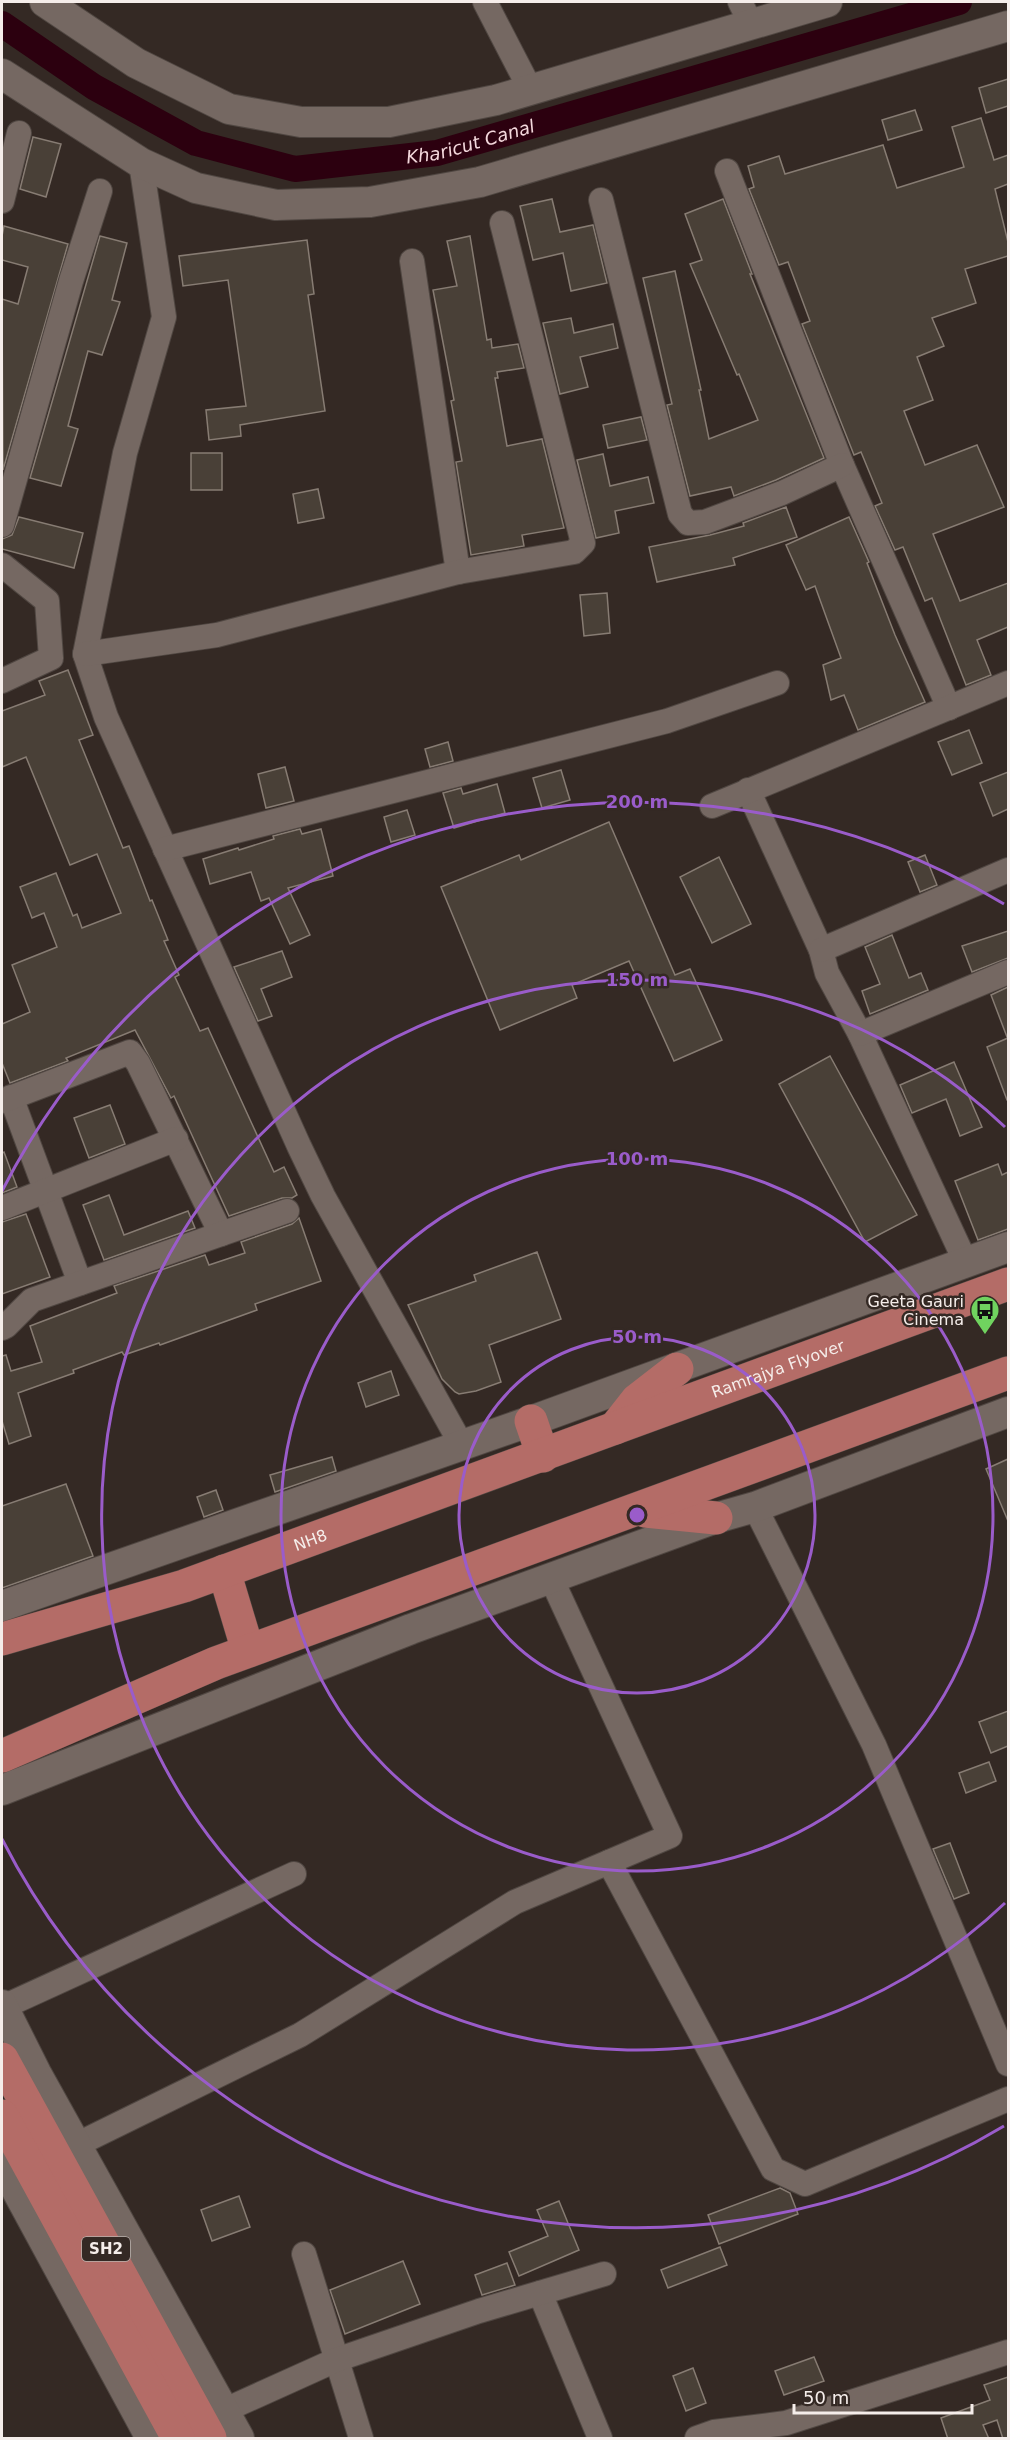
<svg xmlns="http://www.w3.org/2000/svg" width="1010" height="2440" font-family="'DejaVu Sans',sans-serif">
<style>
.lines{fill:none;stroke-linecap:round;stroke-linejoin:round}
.canal{stroke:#2c000f;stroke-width:26}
.building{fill:#494037;stroke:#877c73;stroke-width:1.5}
.minor-casing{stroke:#504742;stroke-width:26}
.tertiary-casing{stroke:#504742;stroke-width:32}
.primary-casing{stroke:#504742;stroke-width:34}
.minor{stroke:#756862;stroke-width:24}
.tertiary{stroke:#756862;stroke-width:30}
.primary{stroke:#b46c67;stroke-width:33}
.ring{fill:none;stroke:#9a5cca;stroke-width:3}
.labels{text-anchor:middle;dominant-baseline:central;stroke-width:5;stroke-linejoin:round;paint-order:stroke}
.shield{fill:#342924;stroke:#bbb2af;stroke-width:1.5}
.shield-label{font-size:15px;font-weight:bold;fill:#f5edea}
.poi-label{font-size:16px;fill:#f5edea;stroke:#342924;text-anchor:end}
.street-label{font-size:16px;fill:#f5edea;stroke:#342924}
.water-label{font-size:18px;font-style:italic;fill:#f4d8dd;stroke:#342924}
.centre{fill:#9a5cca;stroke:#342924;stroke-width:3}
.ring-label{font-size:18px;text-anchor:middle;font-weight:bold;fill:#9a5cca;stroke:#342924;stroke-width:5;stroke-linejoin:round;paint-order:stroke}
</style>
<rect width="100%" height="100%" fill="#342924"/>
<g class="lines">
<path class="canal" id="s1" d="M 2,24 L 94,87 L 196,143 L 295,169 L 437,153 L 959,2"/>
</g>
<g class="building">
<polygon points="1008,79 1008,106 986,113 979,88"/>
<polygon points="915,110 922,130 888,140 882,120"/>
<polygon points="981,118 994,160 1008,155 1008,184 995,189 1008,242 1008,256 965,269 976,303 932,318 944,346 917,357 933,400 904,411 925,465 977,445 1004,507 933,534 960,601 1008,583 1008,627 977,640 991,675 966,685 932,598 925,601 903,547 895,550 875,506 882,503 861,452 854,455 802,324 810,321 788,262 779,265 749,189 754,187 748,166 779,156 785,174 883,145 897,188 964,167 952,127"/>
<polygon points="33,137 61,144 46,197 20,189"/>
<polygon points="552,199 560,232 593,225 607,283 571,291 563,253 533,260 520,206"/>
<polygon points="723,199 752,274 750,274 824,458 776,480 734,496 731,487 690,496 667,405 672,404 643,278 675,271 701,390 699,390 709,439 758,420 739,374 737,375 690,264 702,260 685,214"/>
<polygon points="4,226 68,244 3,470 2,299 18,304 28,267 2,260 2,236"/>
<polygon points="100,236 127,243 112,300 120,302 102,355 88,351 68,426 78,429 61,486 30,478"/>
<polygon points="470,236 487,340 491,339 492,348 518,344 524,368 497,372 498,378 495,378 507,446 542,439 564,528 522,535 524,546 471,555 456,462 462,461 451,401 454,400 433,290 457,286 447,241"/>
<polygon points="307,240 314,294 308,295 325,411 240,425 241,436 209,440 206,410 246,406 228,280 183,286 179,256"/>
<polygon points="571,318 574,333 613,324 618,348 580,357 588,387 560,394 543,323"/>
<polygon points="641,417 647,440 608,448 603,425"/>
<rect x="191" y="453" width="31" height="37"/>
<polygon points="603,454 610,486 648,477 654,503 615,511 619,533 596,538 577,460"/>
<polygon points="318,489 324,518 298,523 293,494"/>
<polygon points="786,507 797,537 733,558 735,565 657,582 649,547 710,535 744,526 743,523"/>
<polygon points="19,517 83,533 74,568 2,549 2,539 12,535"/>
<polygon points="849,517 869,562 867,563 895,635 925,702 858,730 844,695 831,700 823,665 841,658 815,586 806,590 786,545"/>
<polygon points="607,593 610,633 584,636 580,595"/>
<polygon points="68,670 93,735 79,740 123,848 129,846 150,901 152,900 168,940 164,941 179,975 175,977 200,1031 208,1028 274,1172 284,1167 297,1195 292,1198 282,1198 229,1216 174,1096 171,1098 135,1030 66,1058 68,1061 10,1083 2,1063 2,1024 30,1012 12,965 57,947 44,913 32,918 20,887 56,873 73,916 77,914 82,928 121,913 97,854 70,865 26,757 2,767 2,711 45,695 39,681"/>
<polygon points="969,730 982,763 952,775 938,742"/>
<polygon points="448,742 453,761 430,767 425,749"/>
<polygon points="285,767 294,801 266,808 258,774"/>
<polygon points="561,770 570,800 542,808 533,778"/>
<polygon points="1008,772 1008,809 993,816 980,783"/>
<polygon points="497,784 505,813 454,828 443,793 461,788 463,794"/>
<polygon points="407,810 415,835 391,842 384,817"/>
<polygon points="609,822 675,975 690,969 722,1040 674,1061 629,961 572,985 577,998 500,1030 441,887 519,855 521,860"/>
<polygon points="300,829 302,834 321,829 333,876 288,888 310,935 290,944 269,898 261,901 251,872 210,884 203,859 238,848 239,850 274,839 273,836"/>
<polygon points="925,855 937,885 920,892 908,862"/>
<polygon points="719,857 751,924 712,943 680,877"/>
<polygon points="1008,931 1008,958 972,972 962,946"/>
<polygon points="892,935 909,978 921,973 928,990 870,1014 862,991 880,984 865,947"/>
<polygon points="282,951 292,977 261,989 272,1016 258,1021 234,967"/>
<polygon points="1008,987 1008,1037 1007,1037 991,995"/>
<polygon points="1008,1038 1008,1100 1007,1100 987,1047"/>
<polygon points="830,1056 917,1215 865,1242 779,1084"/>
<polygon points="954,1062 982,1127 960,1136 946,1099 912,1113 900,1085"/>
<polygon points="110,1105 125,1144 89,1158 74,1118"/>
<polygon points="4,1152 17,1187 2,1193 2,1153"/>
<polygon points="998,1164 1002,1175 1008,1172 1008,1229 978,1240 955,1181"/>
<polygon points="109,1195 124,1235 188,1211 195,1228 104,1260 83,1205"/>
<polygon points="26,1214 50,1277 2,1294 2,1222"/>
<polygon points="299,1218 321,1281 255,1304 257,1310 160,1345 159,1343 124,1355 122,1352 73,1370 74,1373 18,1393 31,1436 9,1444 2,1421 2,1356 6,1355 11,1371 42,1362 30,1326 117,1293 114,1286 205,1255 209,1265 245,1253 241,1242 292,1224"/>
<polygon points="537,1252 561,1319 489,1345 501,1382 476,1391 459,1394 455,1392 442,1379 408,1305 476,1281 474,1275"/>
<polygon points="391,1371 399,1395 366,1407 358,1383"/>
<polygon points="332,1457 336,1471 275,1492 270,1475"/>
<polygon points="1008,1459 1008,1521 986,1469"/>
<polygon points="66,1484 93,1556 2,1588 2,1506"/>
<polygon points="216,1490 223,1510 204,1517 197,1497"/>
<polygon points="1008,1711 1008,1746 991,1753 979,1722"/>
<polygon points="989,1762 996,1781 966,1793 959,1773"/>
<polygon points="950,1843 969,1893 954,1899 933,1849"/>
<polygon points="780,2188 790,2193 798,2214 719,2244 708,2215"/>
<polygon points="239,2196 250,2227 212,2241 201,2210"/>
<polygon points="559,2201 579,2250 519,2276 509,2252 548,2236 537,2210"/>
<polygon points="720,2247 727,2265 668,2288 661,2270"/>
<polygon points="403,2261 420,2304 345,2334 330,2290"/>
<polygon points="507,2263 515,2285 482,2295 475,2275"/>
<polygon points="814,2357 824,2381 784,2395 775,2371"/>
<polygon points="693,2368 706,2403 686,2411 673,2376"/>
<polygon points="1008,2377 1008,2439 1003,2439 997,2420 983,2425 989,2439 948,2439 941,2418 990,2400 984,2385"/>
</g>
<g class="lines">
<g class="minor-casing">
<g id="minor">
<polyline points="485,2 530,89"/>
<polyline points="740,2 751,24"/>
<polyline points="141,163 164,317 125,453 85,654 106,717 299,1146 323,1196 461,1444"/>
<polyline points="727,171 842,465 949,708"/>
<polyline points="601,200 680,514 688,523 705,522 782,493 842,465"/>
<polyline points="2,201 19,133"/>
<polyline points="412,261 458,572"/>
<polyline points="2,525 71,281 100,191"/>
<polyline points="2,565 47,601 51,658 2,681"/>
<polyline points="85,654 217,635 458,572 574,552 583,543 502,223"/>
<polyline points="748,790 821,950 827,973 860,1034 966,1263"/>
<polyline points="712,806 1008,683"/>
<polyline points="165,849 667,721 777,683"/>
<polyline points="821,950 1008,870"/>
<polyline points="860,1034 1008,972"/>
<polyline points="11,1097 80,1283"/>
<polyline points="2,1101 130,1052 138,1063 221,1234"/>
<polyline points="2,1208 176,1139"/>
<polyline points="2,1328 6,1326 32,1300 287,1211"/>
<polyline points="755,1507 874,1745 1008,2064"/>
<polyline points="609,1862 773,2169 805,2184 1008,2099"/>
<polyline points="3,2007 294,1874"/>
<polyline points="76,2145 300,2035 515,1902 670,1836 551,1578"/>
<polyline points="304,2254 361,2438"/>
<polyline points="540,2293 600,2438"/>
<polyline points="223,2411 336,2360 479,2311 604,2274"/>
<polyline points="697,2438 714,2432 786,2423 1008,2352"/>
</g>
</g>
<g class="tertiary-casing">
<g id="tertiary">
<polyline points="45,2 136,63 229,109 301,122 389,122 496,100 827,2"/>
<polyline points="2,74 141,163 196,188 276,205 370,202 480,182 1008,26"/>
<polyline points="2,1606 531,1421 1008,1247"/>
<polyline points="2,1790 411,1629 716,1518 755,1507 1008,1412"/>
<polyline points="2,2005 36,2073 239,2438"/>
<polyline points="2,2163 151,2438"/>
</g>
</g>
<g class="primary-casing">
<g id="primary">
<polyline points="531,1421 543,1456"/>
<polyline points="615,1428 637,1400 677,1369"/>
<polyline points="645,1511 716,1518"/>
<polyline points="224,1571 248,1651"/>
<path id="s2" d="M 2,1639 L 184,1586 L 1008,1284"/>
<polyline points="2,1756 216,1663 1008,1373"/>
<polyline points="2,2059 210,2438"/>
<polyline points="2,2116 178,2438"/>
</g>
</g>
<use href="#minor" class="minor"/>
<use href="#tertiary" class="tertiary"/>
<use href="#primary" class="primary"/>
</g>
<g class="ring">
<circle cx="637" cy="1515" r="178"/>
<circle cx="637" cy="1515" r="356"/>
<path d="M1005 1903A535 535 0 1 1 1005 1127"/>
<path d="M1004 2126A713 713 0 0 1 2 1839M2 1191A713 713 0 0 1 1004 904"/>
</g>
<defs>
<g id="bus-pin" transform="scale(1.5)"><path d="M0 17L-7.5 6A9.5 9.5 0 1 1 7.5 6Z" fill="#70d35f" stroke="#342924"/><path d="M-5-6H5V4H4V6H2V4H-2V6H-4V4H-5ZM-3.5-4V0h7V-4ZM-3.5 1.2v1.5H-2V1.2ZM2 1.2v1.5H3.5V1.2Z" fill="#111"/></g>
</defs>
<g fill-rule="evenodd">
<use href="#bus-pin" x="985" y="1310"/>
</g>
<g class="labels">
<rect class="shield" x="82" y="2237" width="48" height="24" rx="4.5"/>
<g class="shield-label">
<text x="106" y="2249">SH2</text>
</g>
<g class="poi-label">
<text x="964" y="1301">Geeta Gauri<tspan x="964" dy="18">Cinema</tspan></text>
</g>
<g class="street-label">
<text stroke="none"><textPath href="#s2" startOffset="822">Ramrajya Flyover</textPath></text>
<text stroke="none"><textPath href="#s2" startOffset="324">NH8</textPath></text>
</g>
<g class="water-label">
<text stroke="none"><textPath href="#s1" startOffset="508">Kharicut Canal</textPath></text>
</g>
</g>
<circle cx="637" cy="1515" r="9" class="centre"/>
<g class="ring-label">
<text x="637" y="808">200 m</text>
<text x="637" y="986">150 m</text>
<text x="637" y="1165">100 m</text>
<text x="637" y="1343">50 m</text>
</g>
<rect width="1010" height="2440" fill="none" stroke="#f5edea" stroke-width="6"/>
<path d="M794 2404v9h178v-9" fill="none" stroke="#f5edea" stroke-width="3"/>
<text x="803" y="2404" font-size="18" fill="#f5edea" stroke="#342924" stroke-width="4.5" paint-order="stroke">50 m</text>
</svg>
